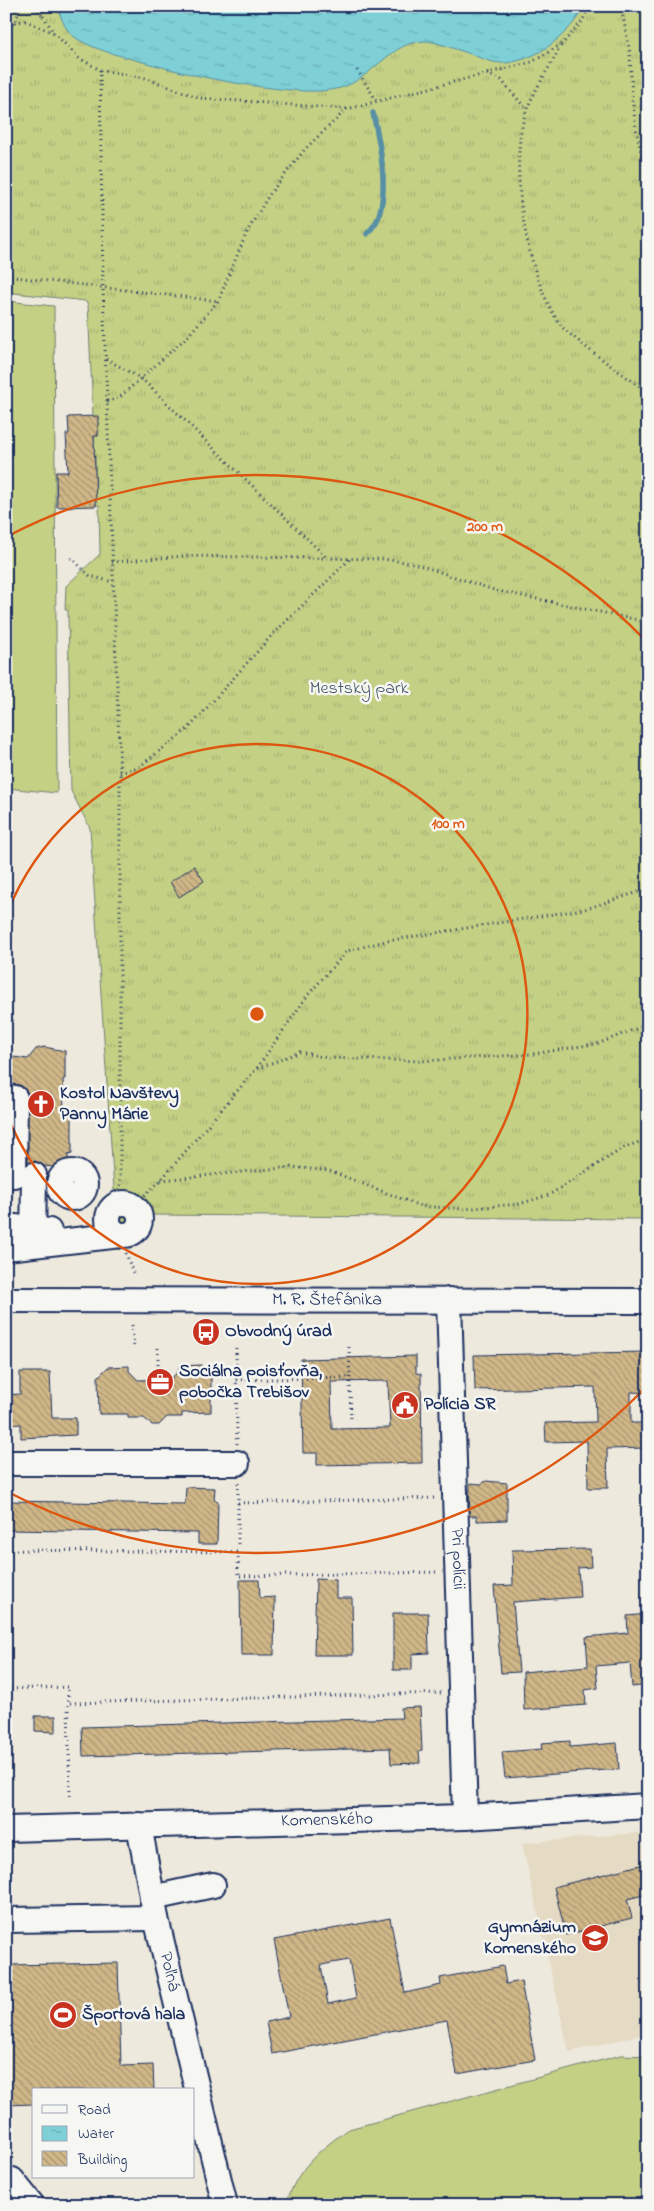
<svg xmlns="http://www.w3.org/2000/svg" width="654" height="2211" font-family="'Indie Flower',sans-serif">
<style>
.built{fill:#e5dac3}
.grass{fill:url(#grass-tufts);stroke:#708071}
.pitch{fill:#c4d084;stroke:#708071}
.water{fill:url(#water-ripples);stroke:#568fa6}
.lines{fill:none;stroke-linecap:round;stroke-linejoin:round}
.stream{stroke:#568fa6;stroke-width:5.5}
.building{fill:url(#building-back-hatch);stroke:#1b2f5e;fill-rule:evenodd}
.minor-casing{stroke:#1b2f5e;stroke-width:28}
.path{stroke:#1b2f5e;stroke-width:3;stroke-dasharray:1 4;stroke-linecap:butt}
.minor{stroke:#f6f6f2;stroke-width:24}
.ring{fill:none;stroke:#de5710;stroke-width:2.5}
.labels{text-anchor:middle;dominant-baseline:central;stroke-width:5;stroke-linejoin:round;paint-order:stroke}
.park-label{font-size:18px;fill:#455768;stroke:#f6f6f2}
.poi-label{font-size:18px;font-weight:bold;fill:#1b2f5e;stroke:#f6f6f2;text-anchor:start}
.street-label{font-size:18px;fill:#1b2f5e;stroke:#f6f6f2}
.centre{fill:#de5710;stroke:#f6f6f2;stroke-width:2.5}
.ring-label{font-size:15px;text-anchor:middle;font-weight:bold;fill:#de5710;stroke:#f6f6f2;stroke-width:5;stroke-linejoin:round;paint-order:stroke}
</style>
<defs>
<pattern id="grass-tufts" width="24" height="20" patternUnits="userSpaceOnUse" patternTransform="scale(1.25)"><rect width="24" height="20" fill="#c4d084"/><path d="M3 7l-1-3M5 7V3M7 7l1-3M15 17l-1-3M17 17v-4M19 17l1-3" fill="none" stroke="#a8b374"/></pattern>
<pattern id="water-ripples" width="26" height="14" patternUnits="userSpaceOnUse" patternTransform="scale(1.25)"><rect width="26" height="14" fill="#7ecfd6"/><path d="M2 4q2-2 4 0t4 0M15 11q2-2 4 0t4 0" fill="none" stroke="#6cb2ba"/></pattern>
<pattern id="building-back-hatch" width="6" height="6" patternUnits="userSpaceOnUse" patternTransform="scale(1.25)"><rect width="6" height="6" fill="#d0b787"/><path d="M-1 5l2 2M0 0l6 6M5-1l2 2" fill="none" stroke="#a89572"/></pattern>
</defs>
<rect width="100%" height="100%" fill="#eee9dd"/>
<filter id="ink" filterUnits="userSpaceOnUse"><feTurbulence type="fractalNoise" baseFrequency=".02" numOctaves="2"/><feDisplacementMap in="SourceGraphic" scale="10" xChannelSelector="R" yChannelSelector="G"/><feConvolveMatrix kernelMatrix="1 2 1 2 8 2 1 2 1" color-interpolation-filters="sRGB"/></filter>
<g filter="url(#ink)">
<polygon class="built" points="648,1832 648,2033 569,2052 522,1843"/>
<polygon class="grass" points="6,6 648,6 648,1219 151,1215 139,1240 118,1250 90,828 71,791 68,610 65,610 66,586 100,554 99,505 96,505 94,436 98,436 98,417 93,416 88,304 85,301 6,292"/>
<g class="pitch">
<polygon points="6,301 54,306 57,793 6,788"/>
<path d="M 621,2055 L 648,2056 L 648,2205 L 286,2205 C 296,2169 320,2149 349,2129 Z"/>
</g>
<path class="water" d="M 57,6 L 585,6 C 568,35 539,60 505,63 C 493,64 476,56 465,52 C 454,49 435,41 425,41 C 391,41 371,80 340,88 C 320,93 299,91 280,89 C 230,84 191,75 143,62 C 122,56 98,51 79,40 C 65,32 62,20 57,6 Z"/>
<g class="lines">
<path class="stream" d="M 367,234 C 371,229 376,224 378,218 C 389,188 380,144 373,113"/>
</g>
<g class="building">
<polygon points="98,416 98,436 94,436 96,506 57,507 56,472 68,472 66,434 69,434 68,417"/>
<polygon points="194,866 204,881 179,897 170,882"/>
<polygon points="44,1047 65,1051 65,1079 63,1079 64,1114 72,1114 72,1154 68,1155 68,1165 55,1164 54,1167 44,1166 35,1161 28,1163 27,1092 22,1086 6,1083 6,1056 28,1059 36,1049"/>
<polygon points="648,1352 648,1393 631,1392 631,1423 648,1423 648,1448 607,1449 608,1488 588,1488 587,1441 546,1442 545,1423 596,1422 595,1387 475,1390 474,1355"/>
<path d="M 416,1356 L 416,1373 L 421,1374 L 422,1463 L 317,1465 L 317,1453 L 303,1453 L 301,1359 ZM 388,1381 L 390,1428 L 332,1429 L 331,1382 Z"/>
<polygon points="201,1365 211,1375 211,1412 182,1413 182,1417 167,1417 159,1425 152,1425 144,1418 128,1418 128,1414 99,1414 98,1377 108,1367 129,1366 129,1371 138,1380 171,1379 179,1370 179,1366"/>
<polygon points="20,1372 50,1372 52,1418 76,1418 76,1435 21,1438 21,1424 6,1425 6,1395 20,1394"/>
<polygon points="486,1481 507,1483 507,1520 477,1521 477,1516 469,1516 470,1483 481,1484"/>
<polygon points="186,1487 215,1488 214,1500 218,1501 217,1544 198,1544 198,1533 6,1530 6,1501 185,1504"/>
<polygon points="590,1549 591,1567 578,1568 580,1597 513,1602 519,1672 501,1673 494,1586 513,1585 512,1550"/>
<polygon points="316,1579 336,1580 336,1598 352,1598 353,1655 314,1655"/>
<polygon points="240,1580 259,1580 260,1598 275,1597 274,1655 241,1655"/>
<polygon points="393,1613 428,1613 429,1653 412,1654 412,1670 393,1670"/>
<polygon points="648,1614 648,1685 632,1687 630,1663 596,1666 598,1688 585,1690 586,1705 524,1710 523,1672 588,1666 586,1637 628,1633 627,1616"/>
<polygon points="420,1707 422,1750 419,1751 420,1763 391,1764 390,1748 83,1756 82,1727 402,1718 401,1708"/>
<polygon points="35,1716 56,1716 56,1732 35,1731"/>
<polygon points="570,1741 570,1747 617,1743 619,1769 505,1778 502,1752 542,1749 541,1743"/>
<polygon points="648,1863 648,1894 627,1899 632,1918 566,1935 554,1887"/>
<path d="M 390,1918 L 405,1993 L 441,1985 L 440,1978 L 503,1966 L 506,1984 L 521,1981 L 535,2060 L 457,2074 L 447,2020 L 272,2054 L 266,2022 L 289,2017 L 274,1940 ZM 349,1960 L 356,1998 L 328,2004 L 321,1965 Z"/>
<polygon points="118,1963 121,2066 153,2065 154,2090 34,2090 34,2104 6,2105 6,1965"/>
</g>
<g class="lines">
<g class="minor-casing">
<g id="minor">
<polyline points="6,1097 15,1098 14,1175"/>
<circle cx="72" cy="1185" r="13"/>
<circle cx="124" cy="1219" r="16"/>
<polyline points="6,1226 49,1231"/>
<polyline points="33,1244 34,1175"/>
<polyline points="6,1248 121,1235"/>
<path id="s1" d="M 6,1300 L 648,1301"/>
<path id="s2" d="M 449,1300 L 465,1817"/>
<polyline points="6,1463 237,1463"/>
<path id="s3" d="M 139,1825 L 156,1918 L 225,2205"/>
<path id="s4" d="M 6,1829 L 465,1817 L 648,1806"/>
<polyline points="152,1898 213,1885"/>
<polyline points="6,1920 156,1918"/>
<polyline points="6,2180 12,2180 32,2205"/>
</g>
</g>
<g class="path">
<polyline points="35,6 42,15"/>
<polyline points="43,6 43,16 54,33 79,58 100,70 145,78 200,98 346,109"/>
<polyline points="621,6 630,53 632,99 637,134 648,185"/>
<polyline points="15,22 26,21 54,33"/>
<polyline points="6,32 15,22 21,6"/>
<path d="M 561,46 C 550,66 536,87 527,109 C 506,163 527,283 563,328 C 568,333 575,338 581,343 C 602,360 625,376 648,392"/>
<polyline points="100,70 103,288 120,773 120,1203"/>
<polyline points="357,70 376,100"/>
<polyline points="487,74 501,80 527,110"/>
<polyline points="6,276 218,301"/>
<polyline points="106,359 142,379 326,557"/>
<polyline points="107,402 120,397 188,336 218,301 247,232 269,195 305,149 347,109 532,62 562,44 581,23 590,6"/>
<polyline points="71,558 90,576 113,582"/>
<polyline points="112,562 184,556 382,559 413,563 494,590 648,622"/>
<polyline points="120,773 139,767 189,728 272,635 350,559"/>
<polyline points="257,1068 307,996 347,951 386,941 585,909 648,889"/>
<polyline points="161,1180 292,1167 330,1171 420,1206 462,1209 519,1204 549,1195 625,1147 648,1139"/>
<polyline points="134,1206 161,1180 256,1069 300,1052 327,1058 421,1061 533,1054 600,1043 648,1024"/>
<polyline points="126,1253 134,1276"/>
<polyline points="132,1325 134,1348"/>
<polyline points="349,1347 351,1422"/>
<polyline points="158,1348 158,1380"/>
<polyline points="236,1348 237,1444"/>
<polyline points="236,1380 350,1377"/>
<polyline points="238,1483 238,1576 439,1572"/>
<polyline points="238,1503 435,1498"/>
<polyline points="6,1550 238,1552"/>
<polyline points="6,1689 68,1687 68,1703"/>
<polyline points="70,1796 68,1703 441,1693"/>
</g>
<use href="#minor" class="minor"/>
</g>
</g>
<g class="ring">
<path d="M7 913A270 270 0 1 1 7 1115"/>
<path d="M645 1388A539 539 0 0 1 8 1492M8 536A539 539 0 0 1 645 640"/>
</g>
<defs>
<g id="church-disc" transform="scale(1.4375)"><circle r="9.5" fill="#c8321e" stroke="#f6f6f2"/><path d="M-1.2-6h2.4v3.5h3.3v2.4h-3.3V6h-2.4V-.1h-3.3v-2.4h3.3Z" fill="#fff"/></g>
<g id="bus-disc" transform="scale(1.4375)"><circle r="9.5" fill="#c8321e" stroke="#f6f6f2"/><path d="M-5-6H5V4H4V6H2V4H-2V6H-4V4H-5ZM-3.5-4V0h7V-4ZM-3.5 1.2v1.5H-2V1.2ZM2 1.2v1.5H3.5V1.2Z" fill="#fff"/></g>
<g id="office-disc" transform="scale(1.4375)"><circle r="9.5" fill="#c8321e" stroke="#f6f6f2"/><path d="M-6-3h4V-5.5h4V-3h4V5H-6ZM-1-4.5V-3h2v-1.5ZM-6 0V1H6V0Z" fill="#fff"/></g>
<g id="civic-disc" transform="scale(1.4375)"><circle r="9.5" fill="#c8321e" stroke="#f6f6f2"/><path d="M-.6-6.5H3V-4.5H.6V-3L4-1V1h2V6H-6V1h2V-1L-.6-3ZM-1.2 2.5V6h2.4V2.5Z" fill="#fff"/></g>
<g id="school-disc" transform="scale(1.4375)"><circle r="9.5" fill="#c8321e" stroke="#f6f6f2"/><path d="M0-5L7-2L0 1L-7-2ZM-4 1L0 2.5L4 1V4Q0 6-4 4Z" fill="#fff"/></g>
<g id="stadium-disc" transform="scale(1.4375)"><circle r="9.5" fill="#c8321e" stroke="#f6f6f2"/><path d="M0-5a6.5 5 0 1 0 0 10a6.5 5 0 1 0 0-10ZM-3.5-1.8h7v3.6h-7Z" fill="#fff"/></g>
</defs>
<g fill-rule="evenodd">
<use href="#church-disc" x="41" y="1104"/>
<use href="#bus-disc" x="206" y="1332"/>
<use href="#office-disc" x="160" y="1382"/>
<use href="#civic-disc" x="405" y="1405"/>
<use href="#school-disc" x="595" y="1938"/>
<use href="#stadium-disc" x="63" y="2015"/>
</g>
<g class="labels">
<g class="park-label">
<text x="359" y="689">Mestský park</text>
</g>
<g class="poi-label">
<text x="60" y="1094">Kostol Navštevy<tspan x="60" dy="21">Panny Márie</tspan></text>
<text x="225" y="1332">Obvodný úrad</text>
<text x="179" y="1372">Sociálna poisťovňa,<tspan x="179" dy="21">pobočka Trebišov</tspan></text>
<text x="424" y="1405">Polícia SR</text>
<text x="576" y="1928" text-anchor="end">Gymnázium<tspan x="576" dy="21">Komenského</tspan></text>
<text x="82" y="2015">Športová hala</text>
</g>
<g class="street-label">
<text stroke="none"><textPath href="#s1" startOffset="321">M. R. Štefánika</textPath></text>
<text stroke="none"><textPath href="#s2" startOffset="259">Pri polícii</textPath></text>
<text stroke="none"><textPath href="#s4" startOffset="321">Komenského</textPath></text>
<text stroke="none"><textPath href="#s3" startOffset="150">Poľná</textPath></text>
</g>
</g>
<circle cx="257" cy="1014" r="8" class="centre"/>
<g class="ring-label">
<text x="485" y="531">200 m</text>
<text x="448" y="828">100 m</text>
</g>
<rect width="654" height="2211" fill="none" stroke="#f6f6f2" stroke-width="25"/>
<rect x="12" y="12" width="629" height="2186" fill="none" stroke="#1b2f5e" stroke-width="2" filter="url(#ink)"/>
<rect x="32" y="2088" width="162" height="90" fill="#f6f6f2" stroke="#9ea6b7"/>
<rect x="42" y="2105" width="25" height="8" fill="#f6f6f2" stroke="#9ea6b7"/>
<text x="78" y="2114" font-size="15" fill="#1b2f5e">Road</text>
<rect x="42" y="2126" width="25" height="15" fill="url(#water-ripples)" stroke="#9ea6b7"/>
<text x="78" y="2138" font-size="15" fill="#1b2f5e">Water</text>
<rect x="42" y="2151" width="25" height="15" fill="url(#building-back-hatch)" stroke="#9ea6b7"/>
<text x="78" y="2164" font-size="15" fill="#1b2f5e">Building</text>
</svg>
